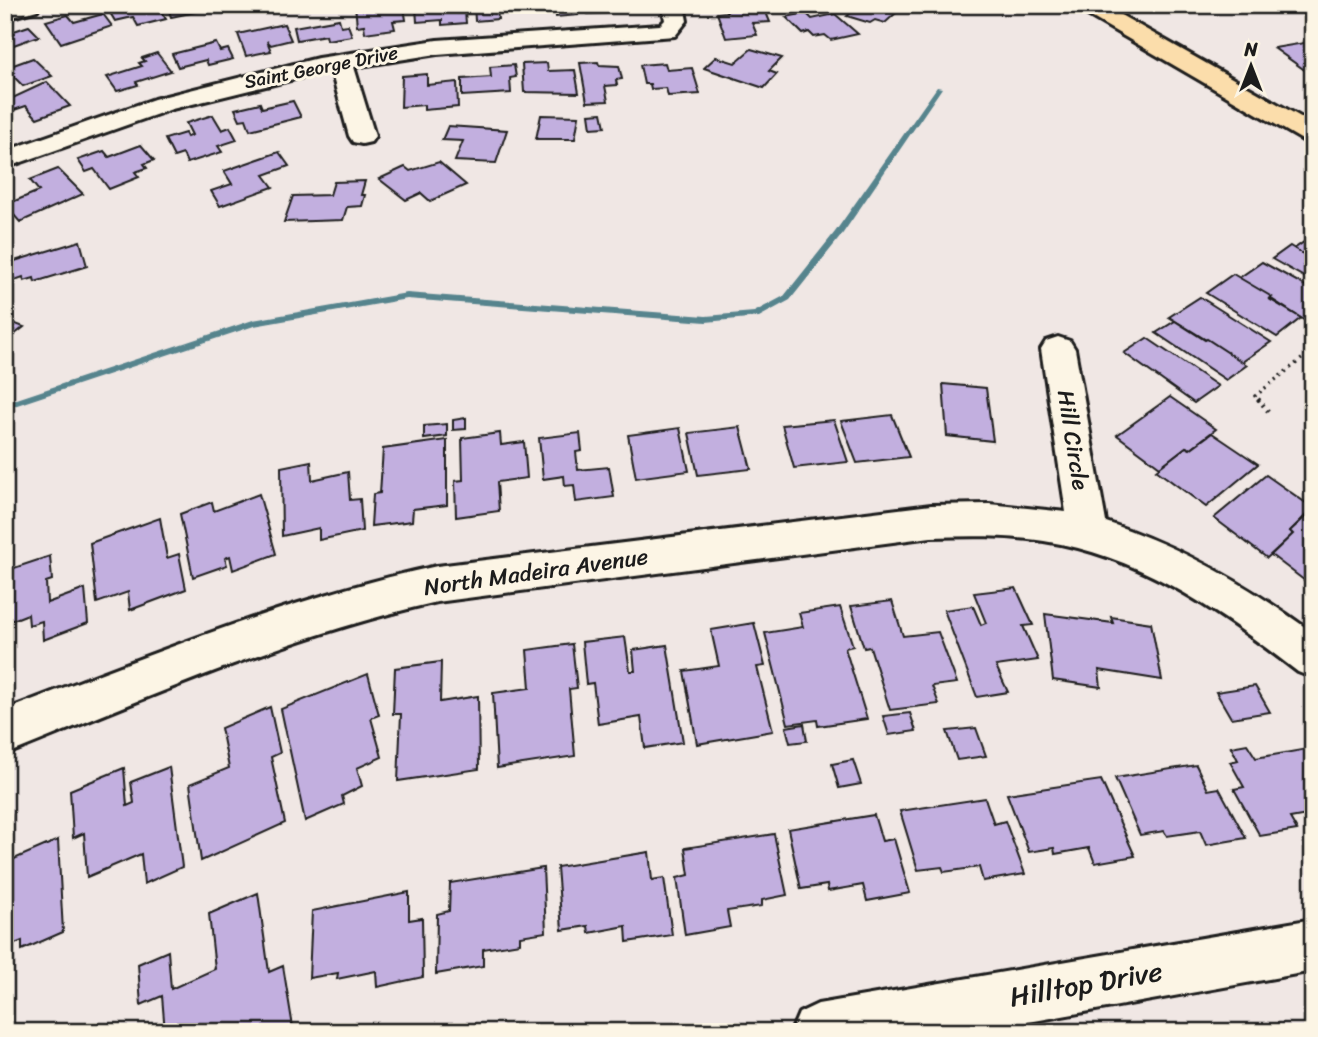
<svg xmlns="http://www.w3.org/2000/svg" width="1318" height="1037" font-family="Sriracha,sans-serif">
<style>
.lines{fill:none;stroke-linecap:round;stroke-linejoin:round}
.stream{fill:#56848d;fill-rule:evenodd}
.building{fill:#c2afdf;stroke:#1c1c1c;stroke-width:2}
.minor-casing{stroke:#1c1c1c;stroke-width:6}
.major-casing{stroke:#1c1c1c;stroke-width:6}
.path-far1{stroke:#1c1c1c;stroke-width:3.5;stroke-dasharray:2 4.5;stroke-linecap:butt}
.path{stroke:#1c1c1c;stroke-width:4.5;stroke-dasharray:2 5;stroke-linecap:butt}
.minor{fill:#fcf5e5;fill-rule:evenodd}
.major{fill:#fbddab;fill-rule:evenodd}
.labels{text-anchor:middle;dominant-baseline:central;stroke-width:6;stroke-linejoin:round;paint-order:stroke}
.far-street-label{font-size:19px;fill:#1c1c1c;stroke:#fcf5e5}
.street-label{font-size:23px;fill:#1c1c1c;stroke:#fcf5e5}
.near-street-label{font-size:28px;fill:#1c1c1c;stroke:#fcf5e5}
</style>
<rect width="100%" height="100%" fill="#f0e7e4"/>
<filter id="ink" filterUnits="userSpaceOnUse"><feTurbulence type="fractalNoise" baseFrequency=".0143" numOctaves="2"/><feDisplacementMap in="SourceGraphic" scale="14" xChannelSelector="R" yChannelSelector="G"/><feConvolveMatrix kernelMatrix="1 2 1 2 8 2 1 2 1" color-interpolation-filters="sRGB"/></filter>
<g filter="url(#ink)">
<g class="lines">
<polygon class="stream" points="937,87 942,88 841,236 790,300 759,317 706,322 407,299 254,326 5,409 5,403 253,320 407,293 706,316 754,312 784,296 835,232"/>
</g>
<g class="building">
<polygon points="157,5 166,19 138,26 133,17 115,21 106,6"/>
<polygon points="167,5 218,5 219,7 171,17"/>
<polygon points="355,5 373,5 374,11 404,7 406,20 393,21 395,29 365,33 364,25 357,26"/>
<polygon points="457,5 458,13 465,12 466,23 442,25 442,20 417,22 416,8"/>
<polygon points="474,5 518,5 519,9 497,10 498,19 475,21"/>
<polygon points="531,5 577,5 578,15 556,17 556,11 531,13"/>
<polygon points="586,5 606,5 607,13 587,14"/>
<polygon points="763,5 770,22 752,23 757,35 726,38 717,13 727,12 725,8"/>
<polygon points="861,5 898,5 892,11 897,12 885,23 875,20 870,23 847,16"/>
<polygon points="806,13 812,19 835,14 858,34 831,40 825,35 814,37 809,32 803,34 786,17"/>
<polygon points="103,14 112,26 61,43 46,21 68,15 74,22"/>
<polygon points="339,19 341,26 348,25 352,36 327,40 326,35 297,40 294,27"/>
<polygon points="284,24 291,40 271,45 267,41 271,51 246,56 238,34"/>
<polygon points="29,26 39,36 5,48 5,34"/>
<polygon points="1310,42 1313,45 1313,76 1274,48"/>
<polygon points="216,43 220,51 228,49 233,59 208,65 206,60 178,67 172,54"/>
<polygon points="751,49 782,58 769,71 777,74 764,88 704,68 716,57 735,63"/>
<polygon points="157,53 171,71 136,82 138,85 117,91 107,77 142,66 139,63 145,61 142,58"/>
<polygon points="33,58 52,76 23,86 14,77 5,80 5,68"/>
<polygon points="598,62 599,65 619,66 622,79 616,80 617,85 605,86 608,101 587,102 580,63"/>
<polygon points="547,63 548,71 575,70 579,93 524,92 522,64"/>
<polygon points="665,63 667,70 692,68 700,94 668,96 666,88 651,89 650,84 644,84 640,65"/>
<polygon points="514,65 516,77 510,78 511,93 462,96 462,79 491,77 490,67"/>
<polygon points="427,74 427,85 457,82 458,107 424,110 424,105 401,107 402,76"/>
<polygon points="47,82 70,106 37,118 26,106 14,110 6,101"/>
<polygon points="293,101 301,117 250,130 246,119 240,120 235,109 260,103 262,108"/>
<polygon points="602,113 605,127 591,128 589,114"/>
<polygon points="213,115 222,130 230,127 237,140 218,146 222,152 187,163 183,154 174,157 165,139 185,133 187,137 192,135 186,123"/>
<polygon points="541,115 579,116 575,139 536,139"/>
<polygon points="448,126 507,130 496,163 455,161 463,141 442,140"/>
<polygon points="141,145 154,160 144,164 147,168 135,172 139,177 109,189 94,169 86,172 78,160 104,151 109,157"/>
<polygon points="279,152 289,166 264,175 273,187 220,206 211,191 232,184 224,171"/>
<polygon points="439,162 466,185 430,201 421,193 406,200 379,179 405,167 410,171"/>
<polygon points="58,169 83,194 20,222 5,205 39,191 30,180"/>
<polygon points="365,181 361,195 365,195 362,206 347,207 343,220 284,222 293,196 330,195 334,182"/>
<polygon points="1311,237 1313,238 1313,260 1294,249"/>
<polygon points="80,241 87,266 35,282 34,278 24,281 23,277 12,281 8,263"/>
<polygon points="1290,246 1313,260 1313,282 1272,259"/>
<polygon points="1262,262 1313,290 1313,318 1307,322 1239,278"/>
<polygon points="1233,274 1272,297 1269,299 1301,318 1277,337 1206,293"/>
<polygon points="1200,297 1271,342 1242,362 1169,317"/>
<polygon points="5,320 24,327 5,342"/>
<polygon points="1175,321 1205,340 1207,339 1247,365 1226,380 1156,333"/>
<polygon points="1147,338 1218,386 1194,403 1124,353"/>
<polygon points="943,384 986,388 993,441 947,436"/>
<polygon points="1170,397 1216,429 1190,449 1186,447 1160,467 1117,435"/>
<polygon points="892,415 909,457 857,463 841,421"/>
<polygon points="466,418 466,429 453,430 453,420"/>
<polygon points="834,420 848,462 794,468 782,425"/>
<polygon points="447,424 447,436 424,439 424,426"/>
<polygon points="740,427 751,469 698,475 689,433"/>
<polygon points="680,428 689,471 636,478 628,435"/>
<polygon points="500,433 501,445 524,442 527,478 497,482 499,511 456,517 455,481 463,480 462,438"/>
<polygon points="580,433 582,451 576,452 578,470 609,467 614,497 576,502 574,485 565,486 564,476 543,479 539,438"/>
<polygon points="1212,433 1258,464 1206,507 1156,470 1186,447 1190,449"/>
<polygon points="447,440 447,505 413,509 412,521 371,526 373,494 380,493 383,449"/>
<polygon points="311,461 312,480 348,472 350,500 360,499 362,531 319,540 319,528 282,536 281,467"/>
<polygon points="1266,475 1313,508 1290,531 1293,534 1267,558 1214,518"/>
<polygon points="259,494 276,554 233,570 230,556 225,558 227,565 193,577 180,514 212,502 214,511"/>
<polygon points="1313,510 1313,587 1271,555 1293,534 1290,531"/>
<polygon points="160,518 167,558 179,554 186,589 130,610 128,592 97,603 90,543"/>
<polygon points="50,556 52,580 46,582 47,603 85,589 88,623 43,640 42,621 29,625 28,614 5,623 5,571"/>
<polygon points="1016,588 1033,625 1023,626 1038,660 996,666 1008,692 977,697 944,610 973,606 981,625 986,623 974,593"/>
<polygon points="892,601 903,636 938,632 957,683 932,686 939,704 890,710 870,647 864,648 851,606"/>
<polygon points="840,607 853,646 845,648 867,719 818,726 817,720 788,724 765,633 803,627 799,613"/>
<polygon points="1045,614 1113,623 1111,617 1151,623 1162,680 1099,670 1101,687 1053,680"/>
<polygon points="754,623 765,666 757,667 773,731 697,744 684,671 719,666 711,630"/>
<polygon points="625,637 630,671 635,671 633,650 667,645 683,742 645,748 641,717 598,724 593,683 586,684 582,642"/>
<polygon points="572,644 577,688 569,689 575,756 497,768 493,693 530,688 527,650"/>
<polygon points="441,662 440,702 478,696 479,769 398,781 401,714 393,714 395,668"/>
<polygon points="368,674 379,715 371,718 382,757 357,768 362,786 342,796 344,804 305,821 281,709"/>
<polygon points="1255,686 1270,712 1231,718 1216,692"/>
<polygon points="270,707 280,753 271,757 285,823 201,861 190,784 229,768 221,728"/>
<polygon points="910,713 916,731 889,735 883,716"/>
<polygon points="804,724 807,741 790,743 786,727"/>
<polygon points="976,728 986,756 957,760 947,731"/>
<polygon points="1247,744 1256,758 1307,749 1313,759 1313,814 1290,818 1297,830 1260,836 1234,789 1244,787 1230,762 1238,760 1231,747"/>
<polygon points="853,760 861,784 839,788 832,764"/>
<polygon points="1196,765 1208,790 1219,788 1246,838 1206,845 1200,831 1167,836 1164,831 1140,835 1115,778"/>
<polygon points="169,767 182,867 144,884 141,854 87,877 84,833 73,838 70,790 124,768 127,806 134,803 131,782"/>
<polygon points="1101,780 1135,856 1095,863 1089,848 1055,854 1054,848 1029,852 1007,794"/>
<polygon points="985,798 994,824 1005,821 1025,874 983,881 979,867 944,872 942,867 918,870 900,811"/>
<polygon points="11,814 12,860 58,840 63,932 22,950 22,941 5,948 5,817"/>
<polygon points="874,815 882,841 894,839 910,893 867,901 863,885 828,891 827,885 801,889 788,829"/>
<polygon points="774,834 787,895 762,900 762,906 727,911 730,927 685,935 677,878 689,875 685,848"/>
<polygon points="649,852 652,880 664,878 672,935 627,942 626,926 589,933 588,926 562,930 557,867"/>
<polygon points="543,868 546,932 520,936 520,943 483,949 483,966 436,974 437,914 449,911 450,883"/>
<polygon points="409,892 409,920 422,918 423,977 377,987 376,971 337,979 338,973 309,978 312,911"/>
<polygon points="258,893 269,972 283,966 293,1027 283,1032 165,1032 162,996 141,1005 138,964 168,951 171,989 215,969 209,914"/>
</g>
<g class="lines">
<g class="minor-casing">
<g id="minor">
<polygon points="5,5 40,5 37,10 5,19"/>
<polygon points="662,5 684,5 687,21 675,36 437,54 354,67 375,136 371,142 362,144 353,142 349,136 331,70 172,109 5,168 5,151 154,99 318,58 437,40 660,25 665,20"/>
<path d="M 1058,337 L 1070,341 L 1075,349 L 1106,522 C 1182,547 1248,585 1313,633 L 1313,678 L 1298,672 C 1220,612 1142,556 1044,541 C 1006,535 968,536 931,537 L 437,602 C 287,636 147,698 5,755 L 5,710 C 148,656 288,598 437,566 L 931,505 L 989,504 L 1066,512 L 1041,349 L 1046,341 Z"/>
<polygon points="1313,919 1313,971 973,1032 791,1032 799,1013 818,1004"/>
</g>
</g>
<g class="major-casing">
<polygon id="major" points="1076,5 1103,5 1313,124 1313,143 1304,141 1079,10"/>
</g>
<polyline class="path-far1" points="1260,401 1255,396 1313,350"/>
<polyline class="path" points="1258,399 1268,411"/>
<use href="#minor" class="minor"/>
<use href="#major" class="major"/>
</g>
</g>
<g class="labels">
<g class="far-street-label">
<text transform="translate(321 67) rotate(-11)">Saint George Drive</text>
</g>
<g class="street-label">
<text transform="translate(1073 440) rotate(81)">Hill Circle</text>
<text transform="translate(536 572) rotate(-8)">North Madeira Avenue</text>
</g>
<g class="near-street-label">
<text transform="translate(1086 984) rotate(-10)">Hilltop Drive</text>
</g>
</g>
<rect width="1318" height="1037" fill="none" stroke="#fcf5e5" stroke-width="28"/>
<rect x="14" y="14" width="1290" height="1009" fill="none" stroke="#1c1c1c" stroke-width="2.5" filter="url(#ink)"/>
<g transform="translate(1251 66)" stroke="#fcf5e5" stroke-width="5" paint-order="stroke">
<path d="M0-5L12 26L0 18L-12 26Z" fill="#1c1c1c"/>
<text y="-10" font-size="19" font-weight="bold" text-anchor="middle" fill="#1c1c1c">N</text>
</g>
</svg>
